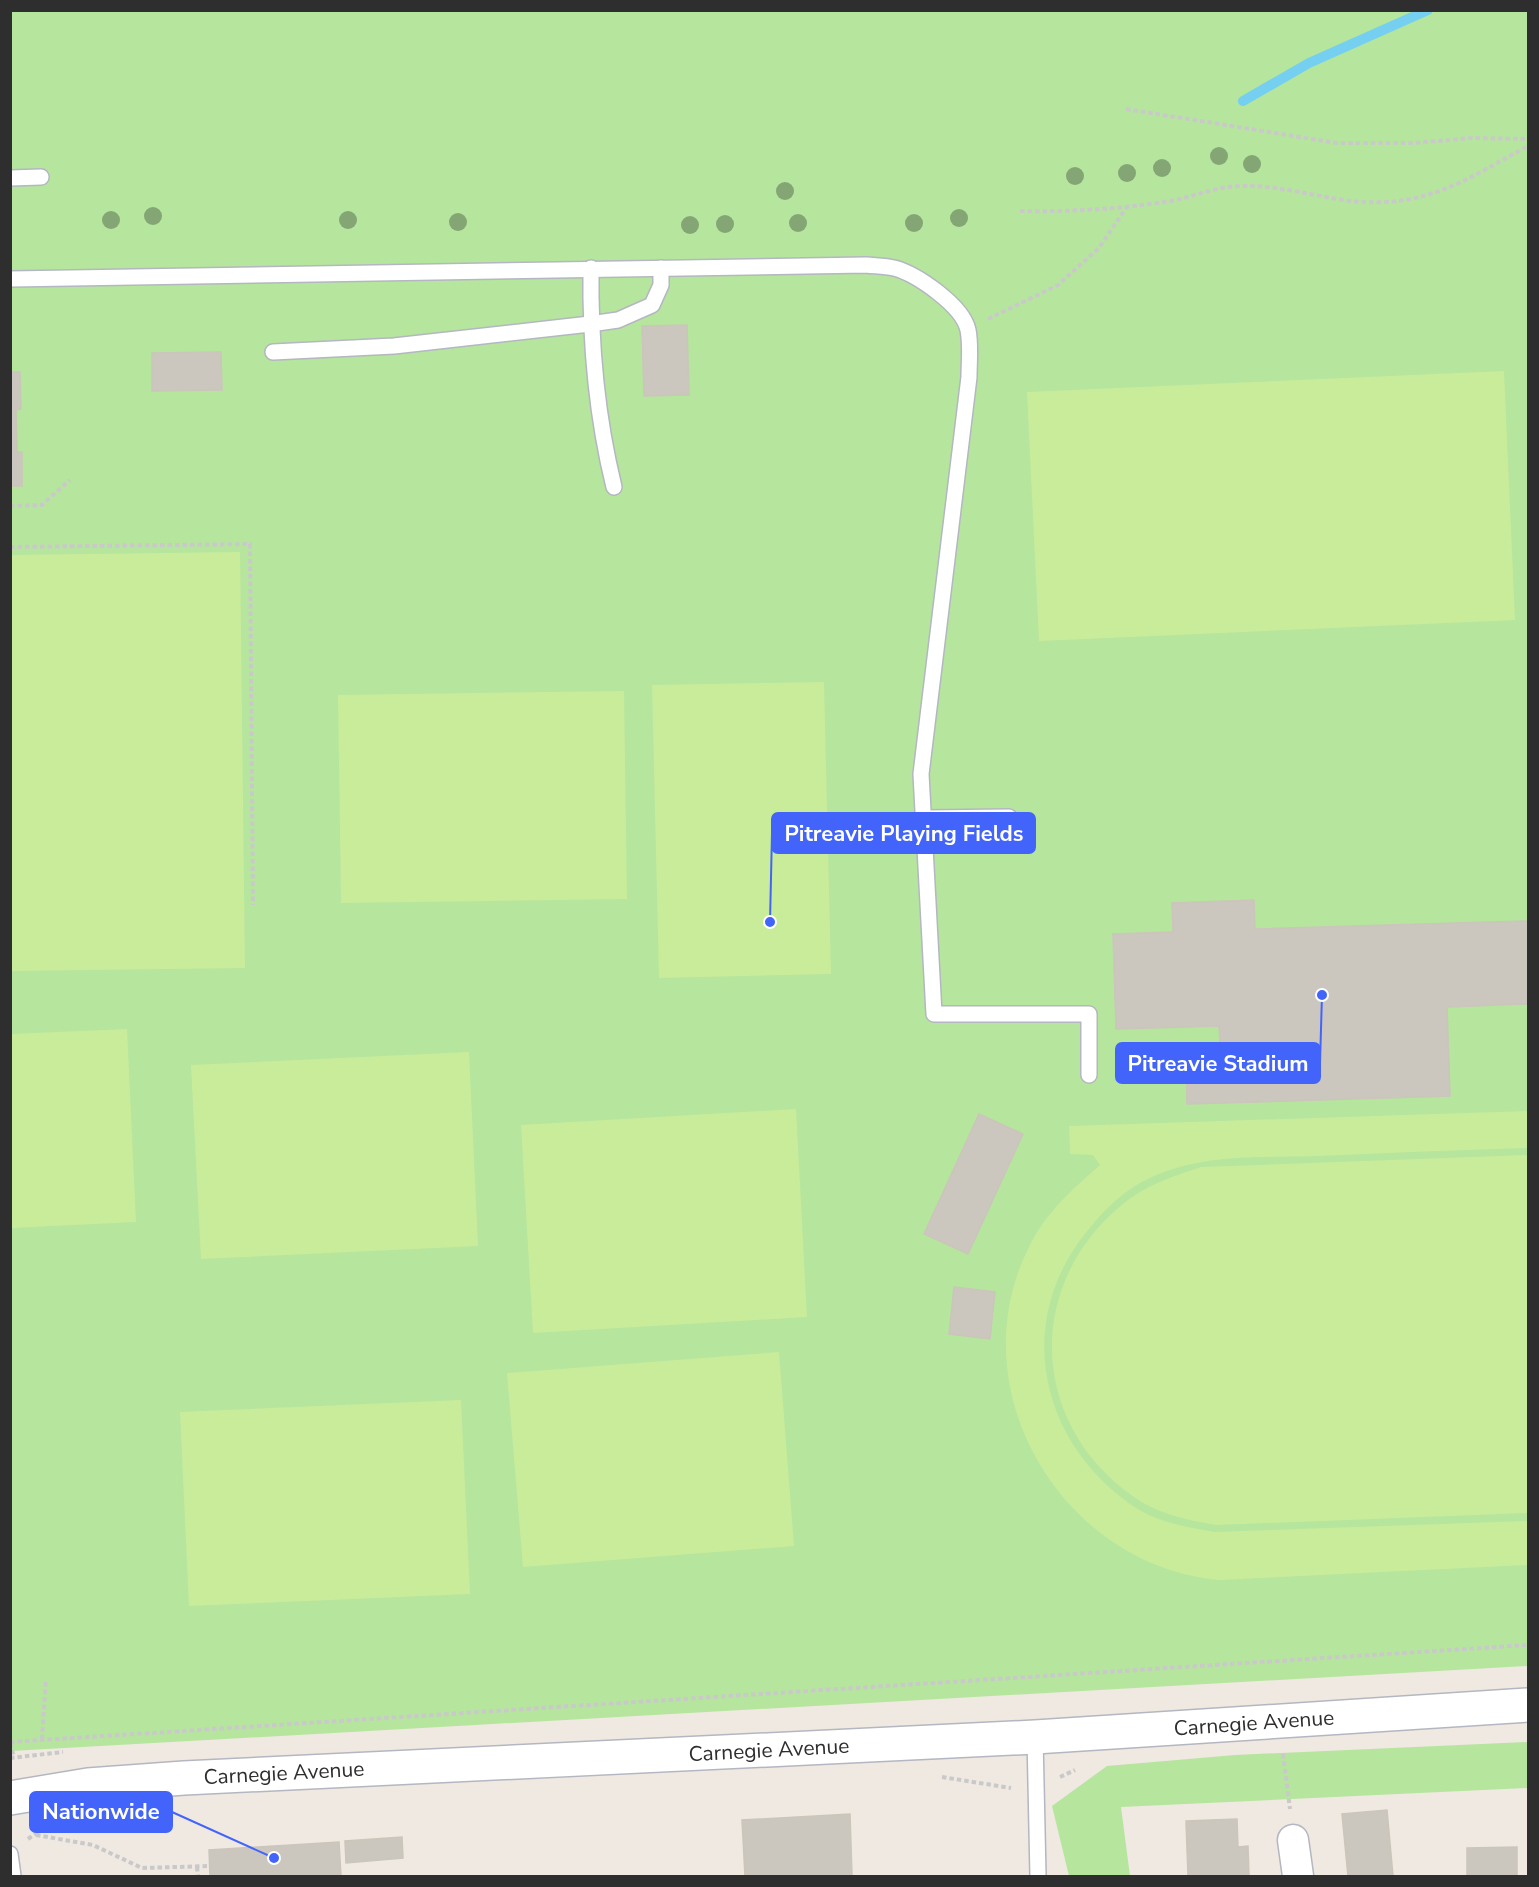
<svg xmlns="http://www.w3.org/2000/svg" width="1539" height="1887" font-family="'Nunito Sans',sans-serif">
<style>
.green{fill:#b6e59e}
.pitch{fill:#c9ec9a}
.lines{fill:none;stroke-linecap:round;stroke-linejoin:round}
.stream{stroke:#75cff0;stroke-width:10}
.building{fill:#cbc7bf;stroke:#cbc5ba;stroke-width:1.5}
.lane-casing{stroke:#b4b7c1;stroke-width:18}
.street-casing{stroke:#b4b7c1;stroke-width:33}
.secondary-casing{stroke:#b4b7c1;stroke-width:36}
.path{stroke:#c9c9c9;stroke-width:4;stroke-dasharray:4.5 3;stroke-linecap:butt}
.lane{stroke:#fff;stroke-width:15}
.street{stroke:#fff;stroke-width:30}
.secondary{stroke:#fff;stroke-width:33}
.tree{fill:#84a574}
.labels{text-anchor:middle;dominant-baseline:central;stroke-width:5;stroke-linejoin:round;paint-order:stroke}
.street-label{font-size:21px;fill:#2e2e2e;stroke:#fff}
.leader{fill:none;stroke:#4264fb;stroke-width:2}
.callout-dot{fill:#4264fb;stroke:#fff;stroke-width:2}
.callout{fill:#4264fb;stroke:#4264fb;stroke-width:2}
.callout-label{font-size:22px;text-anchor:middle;font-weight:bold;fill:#fff}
</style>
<rect width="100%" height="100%" fill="#efe9e1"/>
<g class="green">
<polygon points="11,11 1528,11 1528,1666 11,1751"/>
<polygon points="1528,1742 1528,1788 1121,1807 1130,1876 1069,1876 1052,1806 1107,1766 1235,1755"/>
</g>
<g class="pitch">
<polygon points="1504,371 1515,620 1039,641 1027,392"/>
<polygon points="240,552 245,968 11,971 11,555"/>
<polygon points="824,682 831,974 659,978 652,685"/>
<polygon points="624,691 627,899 341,903 338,695"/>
<polygon points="127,1029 136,1222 11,1228 11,1034"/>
<polygon points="469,1052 478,1246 201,1259 191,1065"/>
<polygon points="796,1109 807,1317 533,1333 521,1125"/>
<path d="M 1528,1111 L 1528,1148 C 1459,1150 1389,1153 1320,1156 C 1261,1158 1204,1153 1150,1178 C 1125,1189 1105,1209 1088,1230 C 1014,1319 1038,1439 1130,1504 C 1155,1522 1186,1527 1215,1532 L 1528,1521 L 1528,1565 L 1219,1580 C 1062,1566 957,1389 1029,1247 C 1045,1213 1073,1189 1100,1165 L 1093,1155 L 1070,1154 L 1069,1126 Z"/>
<path d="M 1528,1155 L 1528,1513 L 1216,1525 C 1187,1520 1158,1514 1134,1497 C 1029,1424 1024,1284 1123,1204 C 1146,1185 1173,1176 1201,1167 Z"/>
<polygon points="779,1352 794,1546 523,1567 507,1373"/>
<polygon points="461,1400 470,1594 189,1606 180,1412"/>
</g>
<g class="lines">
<polyline class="stream" points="1243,101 1309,63 1428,10"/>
</g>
<g class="building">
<polygon points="687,325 689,395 644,396 642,326"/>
<polygon points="221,352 222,390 152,391 152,353"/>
<polygon points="10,372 20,372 21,409 16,410 17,452 22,452 22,486 10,486"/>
<polygon points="1254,900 1255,929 1528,921 1528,1004 1447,1007 1450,1096 1187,1104 1186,1044 1220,1043 1219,1026 1116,1029 1113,934 1173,932 1172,903"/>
<polygon points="979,1114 1023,1134 968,1254 924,1234"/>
<polygon points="954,1287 995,1292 990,1339 949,1334"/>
<polygon points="1387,1810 1393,1876 1348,1876 1342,1814"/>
<polygon points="850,1814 852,1876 745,1876 742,1820"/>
<polygon points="1237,1819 1238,1847 1248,1846 1249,1876 1188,1876 1186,1821"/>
<polygon points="402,1837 403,1858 346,1863 345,1841"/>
<polygon points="339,1842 341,1876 210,1876 209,1850"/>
<polygon points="1517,1847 1517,1876 1467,1876 1467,1848"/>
</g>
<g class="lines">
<g class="lane-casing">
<g id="lane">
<polyline points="10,178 41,177"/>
<path d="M 591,268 C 590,343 596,414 614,487"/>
<path d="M 10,279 L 866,265 C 875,266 885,266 894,268 C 917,274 963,306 968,330 C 971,345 969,362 969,377 L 921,774 L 934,1014 L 1089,1014 L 1089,1075"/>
<polyline points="273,352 394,346 590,324 618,320 652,305 661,285 661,268"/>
<polyline points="924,818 1009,817"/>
<polyline points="1035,1737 1038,1876"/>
<polyline points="10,1854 13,1876"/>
</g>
</g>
<g class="street-casing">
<polyline id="street" points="1293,1840 1298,1876"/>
</g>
<g class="secondary-casing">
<polyline id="secondary" points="10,1798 88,1785 184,1778 1035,1737 1528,1705"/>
</g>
<g class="path">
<polyline points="1126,109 1337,143 1414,143 1472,138 1528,139"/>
<path d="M 1020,211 C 1071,212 1120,209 1170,201 C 1194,197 1216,186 1241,186 C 1277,185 1314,196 1350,201 C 1426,209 1465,180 1528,146"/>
<polyline points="988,319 1058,285 1099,248 1126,208"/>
<polyline points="10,506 42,505 70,480"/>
<polyline points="10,547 250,544 253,905"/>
<polyline points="42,1739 46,1679"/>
<polyline points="10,1742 1528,1645"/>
<polyline points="10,1743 14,1757"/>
<polyline points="1283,1754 1290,1809"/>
<polyline points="10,1758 63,1752"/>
<polyline points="942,1777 1011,1788"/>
<polyline points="1060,1777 1075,1770"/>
<polyline points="36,1835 93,1845 142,1868 210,1866"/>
<polyline points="28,1839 44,1828"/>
<polyline points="197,1867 198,1876"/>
</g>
<use href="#lane" class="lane"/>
<use href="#street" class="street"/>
<use href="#secondary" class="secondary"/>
</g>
<g class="tree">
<circle cx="1219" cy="156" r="9"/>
<circle cx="1252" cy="164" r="9"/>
<circle cx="1162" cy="168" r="9"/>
<circle cx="1127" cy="173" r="9"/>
<circle cx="1075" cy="176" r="9"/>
<circle cx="785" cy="191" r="9"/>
<circle cx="153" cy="216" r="9"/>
<circle cx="959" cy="218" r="9"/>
<circle cx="111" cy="220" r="9"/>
<circle cx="348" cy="220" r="9"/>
<circle cx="458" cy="222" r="9"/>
<circle cx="798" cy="223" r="9"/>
<circle cx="914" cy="223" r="9"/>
<circle cx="725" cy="224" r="9"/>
<circle cx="690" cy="225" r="9"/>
</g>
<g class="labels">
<g class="street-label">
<text transform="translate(1254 1723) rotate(-4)">Carnegie Avenue</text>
<text transform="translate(769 1750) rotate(-3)">Carnegie Avenue</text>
<text transform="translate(284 1773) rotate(-3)">Carnegie Avenue</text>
</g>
</g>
<path class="leader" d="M770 922L772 833M1322 995L1320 1063M274 1858L172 1812"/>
<g class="callout-dot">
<circle cx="770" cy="922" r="6"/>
<circle cx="1322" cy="995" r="6"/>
<circle cx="274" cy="1858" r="6"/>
</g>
<g class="callout">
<rect x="772" y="813" width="263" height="40" rx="6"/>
<rect x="1116" y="1043" width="204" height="40" rx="6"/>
<rect x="30" y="1792" width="142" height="40" rx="6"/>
</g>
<g class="callout-label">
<text x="904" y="841">Pitreavie Playing Fields</text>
<text x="1218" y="1071">Pitreavie Stadium</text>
<text x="101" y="1819">Nationwide</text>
</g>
<rect width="1539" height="1887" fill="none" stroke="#2e2e2e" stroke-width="24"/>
</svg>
